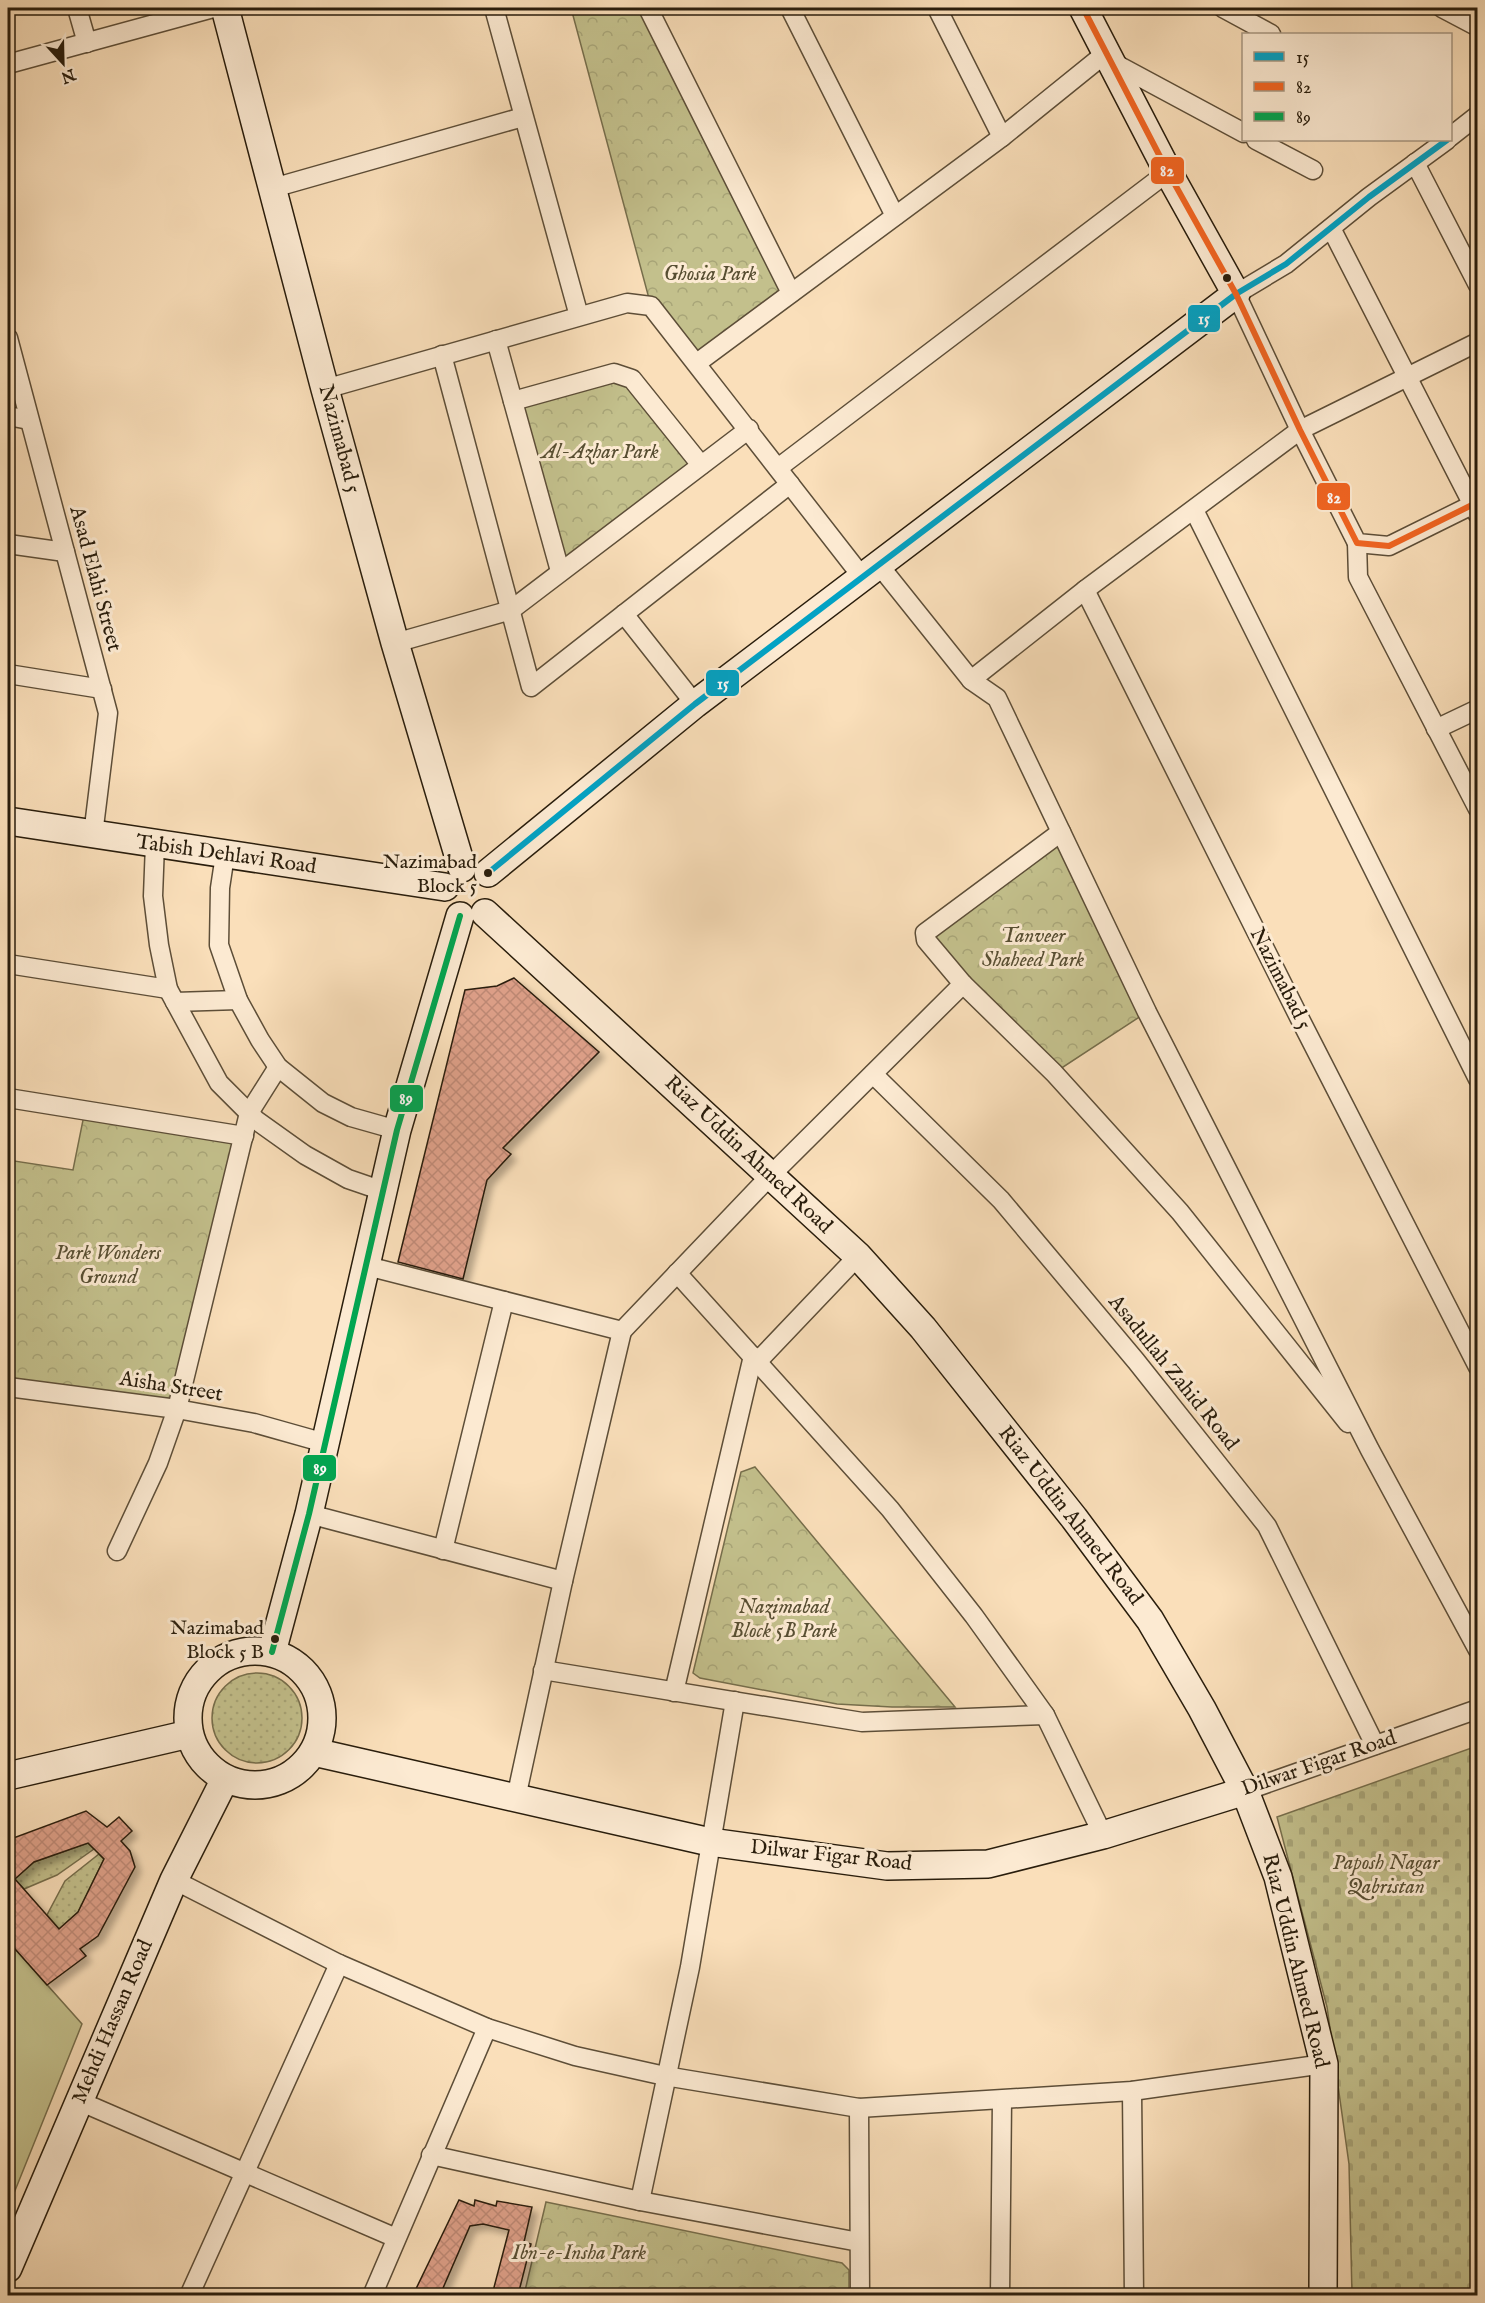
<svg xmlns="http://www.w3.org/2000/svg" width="1485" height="2303" font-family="'IM FELL English',serif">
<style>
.grass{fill:url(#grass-dots);stroke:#766e4c;stroke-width:1.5}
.cemetery{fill:url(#cemetery-stones);stroke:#766e4c;stroke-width:1.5}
.park{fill:url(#park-crowns);stroke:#766e4c;stroke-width:1.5}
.pitch{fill:#c3c08c;stroke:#766e4c;stroke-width:1.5}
.building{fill:url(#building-cross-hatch);stroke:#291d0c;stroke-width:1.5;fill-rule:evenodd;filter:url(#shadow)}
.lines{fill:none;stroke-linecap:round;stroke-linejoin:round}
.street-casing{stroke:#5d4e38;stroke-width:21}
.secondary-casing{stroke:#291d0c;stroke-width:30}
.street{stroke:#fcead2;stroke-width:18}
.secondary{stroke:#fcead2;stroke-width:27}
.bus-1-casing{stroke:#fcead2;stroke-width:10}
.bus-2-casing{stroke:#fcead2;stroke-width:10}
.bus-3-casing{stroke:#fcead2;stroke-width:10}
.bus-1{stroke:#02a2c4;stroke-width:6}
.bus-2{stroke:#f26522;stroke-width:6}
.bus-3{stroke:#00a651;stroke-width:6}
.bus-dot{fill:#291d0c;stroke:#fcead2;stroke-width:2}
.labels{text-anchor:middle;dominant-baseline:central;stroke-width:6;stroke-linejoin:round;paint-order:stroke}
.bus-label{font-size:20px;fill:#291d0c;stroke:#fcead2;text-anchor:end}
.park-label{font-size:21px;font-style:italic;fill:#574e32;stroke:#fcead2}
.street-label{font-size:21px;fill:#291d0c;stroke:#fcead2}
.line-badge{stroke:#fcead2;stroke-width:2}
.badge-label{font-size:16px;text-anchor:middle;font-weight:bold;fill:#fff}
</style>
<defs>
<pattern id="grass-dots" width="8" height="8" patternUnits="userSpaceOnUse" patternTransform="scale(1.5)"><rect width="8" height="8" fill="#c3c08c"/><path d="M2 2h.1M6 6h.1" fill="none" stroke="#a8a578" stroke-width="1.8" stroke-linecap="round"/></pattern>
<pattern id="cemetery-stones" width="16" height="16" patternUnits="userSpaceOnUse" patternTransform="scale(1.5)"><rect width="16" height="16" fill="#c3c08c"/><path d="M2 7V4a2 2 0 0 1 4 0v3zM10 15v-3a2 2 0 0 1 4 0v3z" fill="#a8a578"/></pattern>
<pattern id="park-crowns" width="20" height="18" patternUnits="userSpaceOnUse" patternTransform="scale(1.5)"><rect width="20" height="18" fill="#c3c08c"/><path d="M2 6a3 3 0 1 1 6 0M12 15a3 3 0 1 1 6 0" fill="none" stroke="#a8a578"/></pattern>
<pattern id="building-cross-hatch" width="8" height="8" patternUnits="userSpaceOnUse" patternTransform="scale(1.5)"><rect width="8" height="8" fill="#dea089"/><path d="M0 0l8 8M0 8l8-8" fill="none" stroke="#be8975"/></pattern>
<filter id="shadow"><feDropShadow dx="5.5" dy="5.5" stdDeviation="3" flood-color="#0004"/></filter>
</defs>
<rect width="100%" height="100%" fill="#fadfba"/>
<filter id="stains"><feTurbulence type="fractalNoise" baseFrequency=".00333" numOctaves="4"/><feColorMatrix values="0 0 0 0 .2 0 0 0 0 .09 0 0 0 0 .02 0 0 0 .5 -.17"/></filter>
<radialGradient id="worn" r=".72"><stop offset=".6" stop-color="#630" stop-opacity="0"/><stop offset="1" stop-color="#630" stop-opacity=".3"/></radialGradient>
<g class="grass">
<circle cx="257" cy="1718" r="45"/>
<polygon points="88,1843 94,1849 57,1875 24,1889 14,1879 34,1862"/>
<polygon points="99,1854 104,1859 78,1912 59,1929 47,1915 65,1881"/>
</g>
<polygon class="cemetery" points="1477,1746 1477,2295 1352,2295 1349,2164 1327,2007 1277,1817"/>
<g class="park">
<polygon points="571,8 648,8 791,293 697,363 651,306"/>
<polygon points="614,373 701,465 560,571 513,401"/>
<polygon points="1061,832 1147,1012 1054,1073 925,933"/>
<polygon points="85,1110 244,1136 177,1409 8,1387 8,1160 73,1170"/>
<polygon points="755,1467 955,1707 892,1707 837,1704 700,1678 693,1673 741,1472"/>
<polygon points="546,2202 842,2263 849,2270 849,2295 524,2295"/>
</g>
<polygon class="pitch" points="8,1941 82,2024 8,2208"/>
<g class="building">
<polygon points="514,978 599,1052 503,1148 511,1154 487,1180 463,1279 398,1262 465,990 497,986"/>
<path d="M 86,1811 L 107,1827 L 119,1817 L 132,1831 L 121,1841 L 130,1851 L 135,1867 L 98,1936 L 80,1949 L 86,1956 L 47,1985 L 8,1941 L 8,1840 ZM 88,1843 L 104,1859 L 78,1912 L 59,1929 L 15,1879 L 34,1862 Z"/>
<polygon points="459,2200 474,2206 475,2200 496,2206 497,2201 532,2207 524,2242 531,2244 518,2295 492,2295 509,2230 483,2224 470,2226 440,2295 413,2295"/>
</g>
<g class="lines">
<g class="street-casing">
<g id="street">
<polyline points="77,8 87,43"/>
<polyline points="494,8 579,316"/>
<polyline points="648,8 791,293"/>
<polyline points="790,8 895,216"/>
<polyline points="937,8 1002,137"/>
<polyline points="1223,8 1271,34"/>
<polyline points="1442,8 1478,27"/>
<polyline points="1110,61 1244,133"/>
<polyline points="8,64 213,8"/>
<polyline points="1450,137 1478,115"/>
<polyline points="1256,140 1313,170"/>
<polyline points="1447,140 1369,197 1286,264 1236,294 1300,430 1357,543 1389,546 1478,502"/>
<polyline points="1415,163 1478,285"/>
<polyline points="273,188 523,117"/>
<polyline points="1331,228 1478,515"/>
<polyline points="8,338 108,713 93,835"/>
<polyline points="496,340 560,571"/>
<polyline points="442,355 531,687 790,484"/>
<polyline points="697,363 1002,137 1106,53"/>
<polyline points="325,389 627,303 651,306 863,578"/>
<polyline points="513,401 614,373 632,379 701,465"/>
<polyline points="8,416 29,420"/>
<polyline points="778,468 1168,172"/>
<polyline points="1194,510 1478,1079"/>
<polyline points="1357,543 1358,577 1478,809"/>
<polyline points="8,544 65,552"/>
<polyline points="879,565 971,680 997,698 1147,1012 1370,1450 1478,1650"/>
<polyline points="1085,590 1302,1023 1478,1367"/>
<polyline points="624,614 695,704"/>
<polyline points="395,643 511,610 749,429"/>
<polyline points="8,674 102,689"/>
<polyline points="971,680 1085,590 1300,430 1478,342"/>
<polyline points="1436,729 1478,709"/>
<polyline points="1061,832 925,933 926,940 963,984 1054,1073 1180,1212 1348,1423"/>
<polyline points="155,844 153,896 159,945 168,989 219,1083 256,1120 305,1155 348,1179 383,1191"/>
<polyline points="225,855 220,888 219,945 238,1000 260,1040 278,1067 323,1103 351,1117 397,1130"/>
<polyline points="8,964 168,989"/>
<polyline points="175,1002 238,1000"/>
<polyline points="873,1074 1001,1200 1136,1361 1267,1526 1375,1745"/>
<polyline points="8,1098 244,1136"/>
<polyline points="367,1266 622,1331 770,1176 963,984"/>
<polyline points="677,1273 890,1509 974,1616 1045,1715 1103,1835"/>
<polyline points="758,1361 858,1256"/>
<polyline points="8,1387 177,1409 254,1423 325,1443"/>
<polyline points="309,1514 563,1581"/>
<polyline points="443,1550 504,1301"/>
<polyline points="117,1551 158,1463 177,1409 249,1113 278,1067"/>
<polyline points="543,1670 862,1722 1045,1715"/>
<polyline points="674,1692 753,1356"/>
<polyline points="1245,1791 1478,1709"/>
<polyline points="516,1798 563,1581 622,1331"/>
<polyline points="174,1880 339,1964 487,2028 575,2056 665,2076 859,2108 1132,2091 1324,2064"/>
<polyline points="1132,2091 1134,2296"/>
<polyline points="79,2101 396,2238"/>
<polyline points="859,2108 860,2296"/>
<polyline points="431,2155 640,2201 859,2242"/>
<polyline points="640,2201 690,1967 735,1701"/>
<polyline points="189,2296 339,1964"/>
<polyline points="372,2296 487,2028"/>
<polyline points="1000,2296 1002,2100"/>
</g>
</g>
<g class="secondary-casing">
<g id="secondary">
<polyline points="225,8 325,389 395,643 462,868"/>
<polyline points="8,821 445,887"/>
<polyline points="488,873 695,704 1236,294 1168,172 1083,8"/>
<polyline points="485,913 858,1256 923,1328 1074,1518 1150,1620 1202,1709 1245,1791 1278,1877 1324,2064 1323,2296"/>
<circle cx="255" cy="1718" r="67"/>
<polyline points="272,1652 309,1514 397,1130 460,916"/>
<polyline points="314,1752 710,1842 887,1866 988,1864 1103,1835 1245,1791"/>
<polyline points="8,1776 189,1734"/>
<polyline points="8,2268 174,1880 225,1779"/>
</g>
</g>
<use href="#street" class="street"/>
<use href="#secondary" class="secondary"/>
<g class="bus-1-casing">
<polyline id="bus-1" points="488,873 695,704 1236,294 1286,264 1369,197 1447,140"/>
</g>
<g class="bus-2-casing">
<polyline id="bus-2" points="1083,8 1168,172 1236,294 1300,430 1357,543 1389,546 1478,502"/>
</g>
<g class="bus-3-casing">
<polyline id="bus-3" points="272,1652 309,1514 397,1130 460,916"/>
</g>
<use href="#bus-1" class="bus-1"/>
<use href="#bus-2" class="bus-2"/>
<use href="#bus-3" class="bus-3"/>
</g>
<g class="bus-dot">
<circle cx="1227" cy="278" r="5"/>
<circle cx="488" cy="873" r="5"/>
<circle cx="275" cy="1639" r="5"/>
</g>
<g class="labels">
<g class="bus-label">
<text x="477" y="862">Nazimabad<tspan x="477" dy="24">Block 5</tspan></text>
<text x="264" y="1628">Nazimabad<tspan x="264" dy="24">Block 5 B</tspan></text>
</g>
<g class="park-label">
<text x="710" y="274">Ghosia Park</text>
<text x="600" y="452">Al-Azhar Park</text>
<text x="1033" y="936">Tanveer<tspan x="1033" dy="24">Shaheed Park</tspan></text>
<text x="108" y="1253">Park Wonders<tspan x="108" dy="24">Ground</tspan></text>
<text x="784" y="1607">Nazimabad<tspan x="784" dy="24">Block 5B Park</tspan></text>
<text x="1386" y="1863">Paposh Nagar<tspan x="1386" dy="24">Qabristan</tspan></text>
<text x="579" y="2253">Ibn-e-Insha Park</text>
</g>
<g class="street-label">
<text transform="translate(339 439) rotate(75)">Nazimabad 5</text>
<text transform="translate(95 579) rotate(75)">Asad Elahi Street</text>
<text transform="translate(226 855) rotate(8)">Tabish Dehlavi Road</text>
<text transform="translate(1280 979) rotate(63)">Nazimabad 5</text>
<text transform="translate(748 1155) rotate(43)">Riaz Uddin Ahmed Road</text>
<text transform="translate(1173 1373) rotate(51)">Asadullah Zahid Road</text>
<text transform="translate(171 1387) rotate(9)">Aisha Street</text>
<text transform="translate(1070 1516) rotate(52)">Riaz Uddin Ahmed Road</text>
<text transform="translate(1319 1764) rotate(-19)">Dilwar Figar Road</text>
<text transform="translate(831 1856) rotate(6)">Dilwar Figar Road</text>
<text transform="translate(1295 1961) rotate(76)">Riaz Uddin Ahmed Road</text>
<text transform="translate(113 2022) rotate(-67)">Mehdi Hassan Road</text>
</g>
</g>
<g class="line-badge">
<rect x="1150" y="156" width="35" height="29" rx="6" fill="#f26522"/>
<rect x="1187" y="304" width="34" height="29" rx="6" fill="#02a2c4"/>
<rect x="1316" y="482" width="35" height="29" rx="6" fill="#f26522"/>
<rect x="705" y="669" width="35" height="28" rx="6" fill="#02a2c4"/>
<rect x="389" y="1084" width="35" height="29" rx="6" fill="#00a651"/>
<rect x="302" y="1454" width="35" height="28" rx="6" fill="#00a651"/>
</g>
<g class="badge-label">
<text x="1167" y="176">82</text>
<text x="1204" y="324">15</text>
<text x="1334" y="503">82</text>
<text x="723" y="689">15</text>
<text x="406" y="1104">89</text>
<text x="320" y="1474">89</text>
</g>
<rect width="1485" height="2303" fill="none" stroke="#fadfba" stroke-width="30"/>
<rect x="9" y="9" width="1467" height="2285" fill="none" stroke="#291d0c" stroke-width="3"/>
<rect x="15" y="15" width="1455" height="2273" fill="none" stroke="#291d0c" stroke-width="1.5"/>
<rect x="1242" y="33" width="210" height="108" fill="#fcead2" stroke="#a89883" stroke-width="1.5"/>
<rect x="1254" y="52" width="30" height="9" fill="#02a2c4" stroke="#a89883" stroke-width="1.5"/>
<text x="1296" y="63" font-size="18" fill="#291d0c">15</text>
<rect x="1254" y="82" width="30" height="9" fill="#f26522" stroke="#a89883" stroke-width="1.5"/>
<text x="1296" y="93" font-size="18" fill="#291d0c">82</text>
<rect x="1254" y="112" width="30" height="9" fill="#00a651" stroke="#a89883" stroke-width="1.5"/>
<text x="1296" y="123" font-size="18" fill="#291d0c">89</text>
<g transform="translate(63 63) rotate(158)" stroke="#fcead2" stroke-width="4.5" paint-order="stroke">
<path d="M0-4.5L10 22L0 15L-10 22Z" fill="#291d0c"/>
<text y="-9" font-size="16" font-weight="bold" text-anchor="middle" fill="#291d0c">N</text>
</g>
<rect width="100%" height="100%" filter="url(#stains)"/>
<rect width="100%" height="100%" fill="url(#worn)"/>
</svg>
